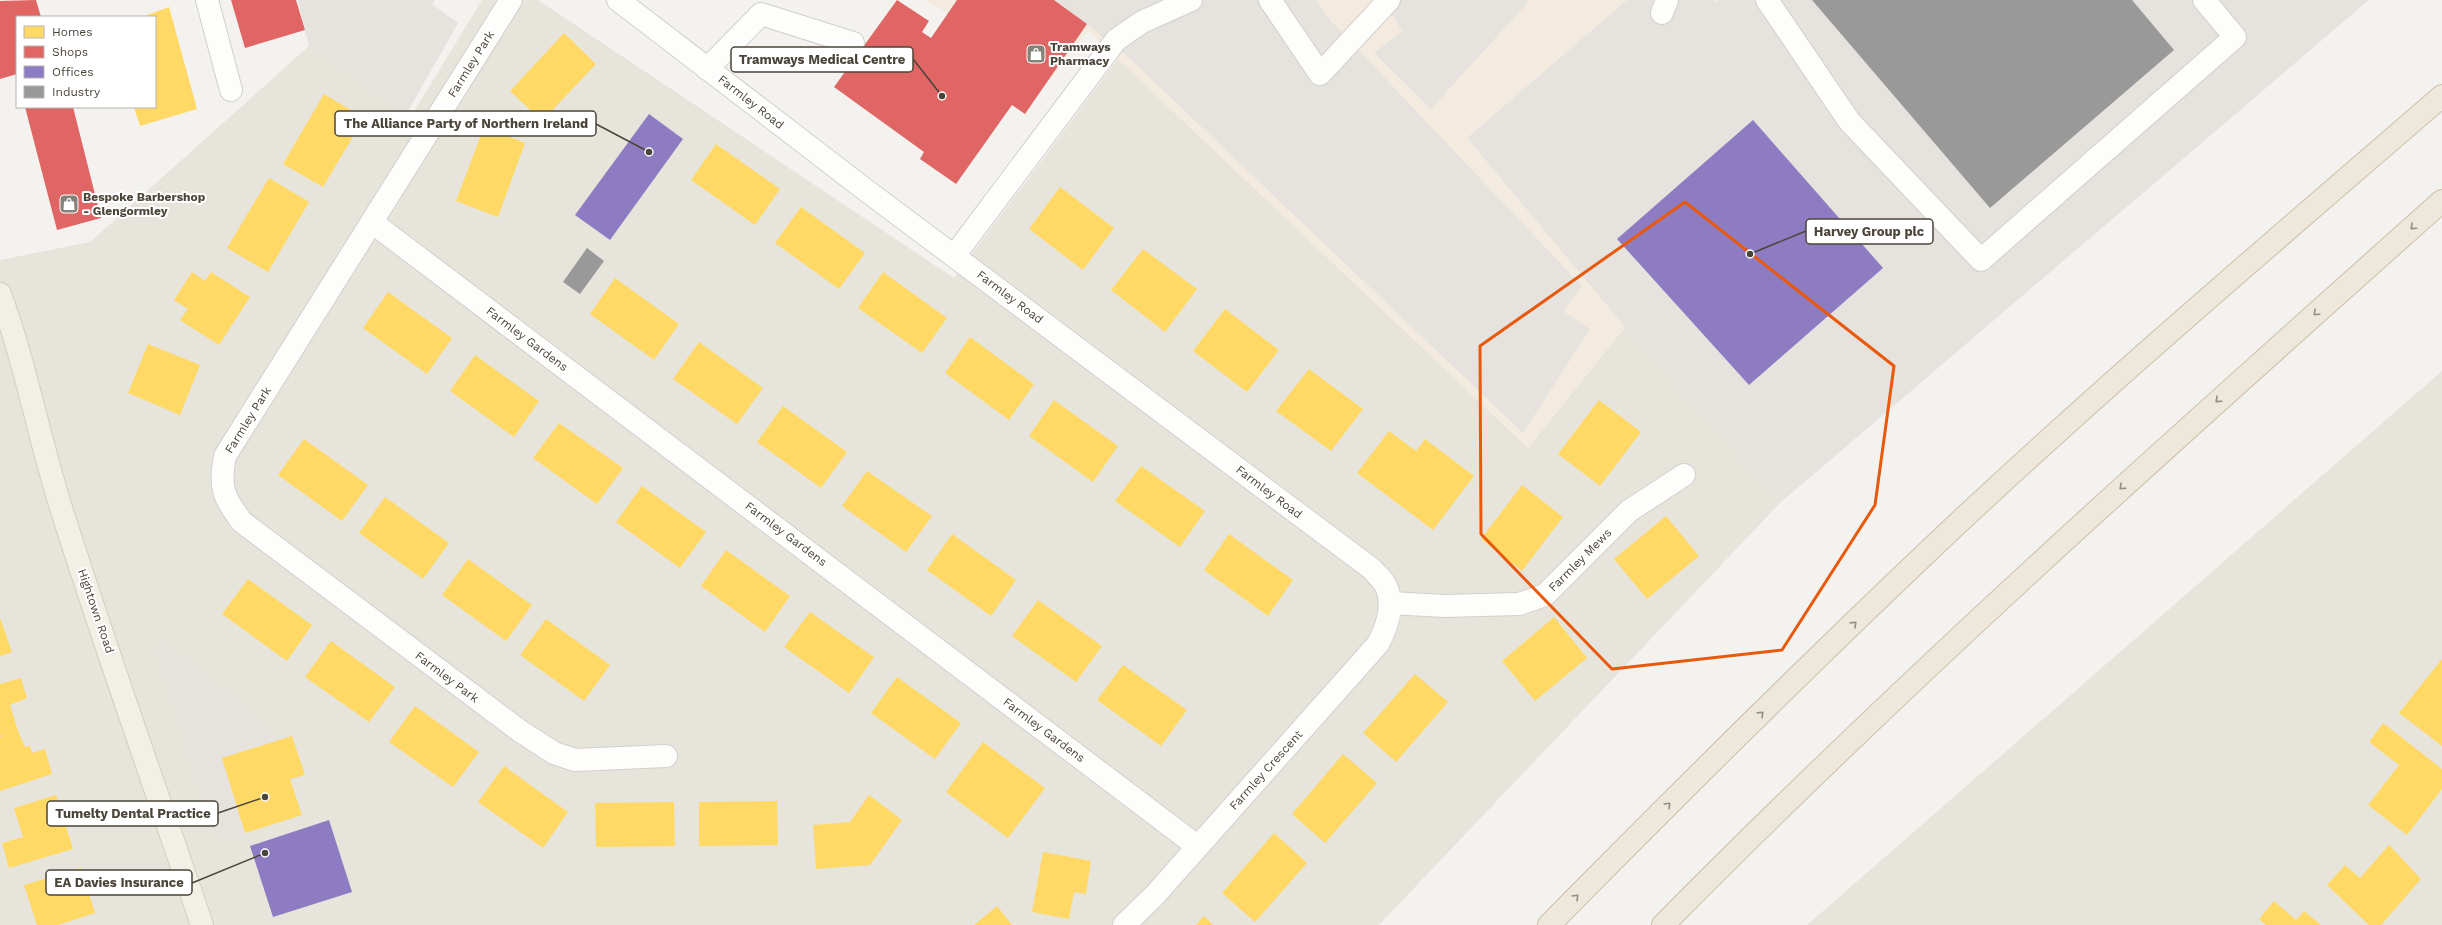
<svg xmlns="http://www.w3.org/2000/svg" width="2442" height="925" font-family="'Work Sans',sans-serif">
<style>
.residential{fill:#e7e4dc}
.commercial{fill:#f3ebdf}
.industrial{fill:#e6e2de}
.parking{fill:#e6e3df}
.homes{fill:#ffd966}
.shops{fill:#e06666}
.offices{fill:#8e7cc3}
.industry{fill:#999}
.lines{fill:none;stroke-linecap:round;stroke-linejoin:round}
.minor-casing{stroke:#d2d0cb;stroke-width:24}
.major-casing{stroke:#d6cebb;stroke-width:24}
.highway-casing{stroke:#ccbfa9;stroke-width:24}
.minor{stroke:#fdfdfc;stroke-width:22}
.major{stroke:#f2efe6;stroke-width:22}
.highway{stroke:#ede8db;stroke-width:22}
.oneway{stroke:#948e82}
.marked{fill:none;stroke:#e8590c;stroke-width:3;stroke-linejoin:round}
.labels{text-anchor:middle;dominant-baseline:central;stroke-width:4;stroke-linejoin:round;paint-order:stroke}
.poi-label{font-size:12px;font-weight:bold;fill:#4b4439;stroke:#fff;text-anchor:start}
.street-label{font-size:12px;fill:#4b4439;stroke:#fff}
.leader{fill:none;stroke:#4b4439;stroke-width:1.5}
.callout-dot{fill:#4b4439;stroke:#fff;stroke-width:1.5}
.callout{fill:#fff;stroke:#4b4439;stroke-width:1.5}
.callout-label{font-size:13px;text-anchor:middle;font-weight:bold;fill:#4b4439}
</style>
<rect width="100%" height="100%" fill="#f4f2ee"/>
<g class="residential">
<polygon points="482,0 538,0 954,278 1118,59 1528,448 1625,327 1781,502 1379,925 0,925 0,260 90,242 309,46 412,115"/>
<polygon points="2442,371 2442,925 1807,925"/>
</g>
<polygon class="commercial" points="924,0 1627,0 1467,138 1625,327 1528,448 1088,31 1047,83 948,13"/>
<polygon class="industrial" points="1627,0 1713,0 1715,2 1717,0 2369,0 1781,502 1625,327 1467,138"/>
<g class="parking">
<polygon points="298,0 435,0 432,4 458,23 407,113 309,46"/>
<polygon points="1056,0 1316,0 1331,21 1582,286 1563,311 1590,329 1523,433 1128,57"/>
<polygon points="1383,0 1530,0 1431,109 1374,53 1402,31"/>
<polygon points="165,644 257,718 271,742 222,758 245,833 218,841 156,647"/>
</g>
<g class="homes">
<polygon points="169,7 197,109 140,126 134,107 155,107 155,17 142,17"/>
<polygon points="564,33 596,64 542,121 510,91"/>
<polygon points="324,94 364,118 323,187 283,164"/>
<polygon points="484,127 525,143 498,217 456,201"/>
<polygon points="716,144 780,189 755,225 691,180"/>
<polygon points="269,178 309,202 268,272 227,248"/>
<polygon points="1060,187 1114,228 1083,270 1029,229"/>
<polygon points="801,207 865,253 839,289 775,243"/>
<polygon points="1143,249 1197,289 1165,332 1111,290"/>
<polygon points="192,272 205,281 211,272 250,297 219,345 180,320 188,309 174,300"/>
<polygon points="883,272 947,318 922,353 858,308"/>
<polygon points="615,278 679,324 654,360 590,314"/>
<polygon points="388,292 452,338 427,374 363,328"/>
<polygon points="1225,309 1279,350 1247,392 1193,351"/>
<polygon points="970,337 1034,384 1009,420 945,373"/>
<polygon points="699,342 763,388 737,424 673,379"/>
<polygon points="148,344 200,365 180,415 128,393"/>
<polygon points="475,355 539,401 514,437 450,391"/>
<polygon points="1309,369 1363,409 1331,451 1276,411"/>
<polygon points="1054,400 1118,446 1093,482 1029,436"/>
<polygon points="1599,400 1641,432 1600,486 1558,454"/>
<polygon points="783,406 847,452 821,488 757,442"/>
<polygon points="559,423 623,468 597,504 533,458"/>
<polygon points="1389,431 1416,451 1425,439 1474,476 1433,530 1357,473"/>
<polygon points="304,439 368,485 342,521 278,475"/>
<polygon points="1141,466 1205,511 1180,547 1115,501"/>
<polygon points="867,471 932,516 906,552 842,506"/>
<polygon points="1522,485 1563,517 1522,571 1481,539"/>
<polygon points="642,486 706,532 680,568 616,522"/>
<polygon points="385,497 449,543 423,579 359,533"/>
<polygon points="1666,516 1699,556 1647,599 1614,559"/>
<polygon points="952,534 1016,580 991,616 927,570"/>
<polygon points="1229,534 1293,580 1268,616 1204,570"/>
<polygon points="726,550 790,596 765,632 701,586"/>
<polygon points="468,559 532,605 506,641 442,595"/>
<polygon points="248,579 312,625 287,661 222,614"/>
<polygon points="1038,600 1102,646 1076,682 1012,636"/>
<polygon points="810,612 874,657 849,693 784,647"/>
<polygon points="1554,617 1587,658 1535,701 1502,661"/>
<polygon points="0,618 12,652 0,656"/>
<polygon points="546,619 610,665 584,701 520,655"/>
<polygon points="331,641 395,687 369,722 305,677"/>
<polygon points="2442,659 2442,746 2399,713"/>
<polygon points="1123,665 1187,710 1161,746 1097,700"/>
<polygon points="1415,674 1448,702 1396,762 1363,733"/>
<polygon points="897,677 961,723 935,759 871,713"/>
<polygon points="21,678 27,698 10,705 18,731 25,747 30,746 32,753 45,749 52,774 0,791 0,737 5,735 0,736 0,684"/>
<polygon points="415,706 479,752 453,787 389,742"/>
<polygon points="2383,723 2442,769 2442,789 2407,835 2368,805 2399,765 2369,742"/>
<polygon points="292,736 305,775 290,779 302,815 245,833 222,758"/>
<polygon points="983,742 1045,788 1008,838 946,792"/>
<polygon points="1343,754 1377,783 1325,843 1292,814"/>
<polygon points="504,766 568,812 543,848 478,802"/>
<polygon points="56,795 73,849 9,868 2,843 23,837 14,808"/>
<polygon points="869,795 902,820 870,865 816,869 813,825 850,822"/>
<polygon points="777,801 778,845 699,846 699,802"/>
<polygon points="674,802 675,846 596,847 595,803"/>
<polygon points="1274,833 1307,863 1255,922 1222,893"/>
<polygon points="2389,845 2421,879 2381,925 2369,925 2327,885 2345,865 2360,878"/>
<polygon points="1043,852 1091,861 1086,894 1074,892 1069,919 1032,912"/>
<polygon points="81,868 95,913 58,925 37,925 24,885"/>
<polygon points="2274,901 2296,920 2304,911 2321,925 2266,925 2259,919"/>
<polygon points="997,906 1012,925 974,925"/>
<polygon points="1204,916 1213,925 1196,925"/>
</g>
<g class="shops">
<polygon points="36,0 41,17 17,17 17,74 0,79 0,1"/>
<polygon points="231,0 296,0 305,30 245,48"/>
<polygon points="897,0 929,21 922,32 931,38 957,0 1054,0 1087,24 1025,114 1012,105 956,184 920,159 924,152 834,87"/>
<polygon points="25,107 73,107 101,218 57,230"/>
</g>
<g class="offices">
<polygon points="649,114 683,139 610,240 575,215"/>
<polygon points="1753,120 1883,268 1749,385 1617,239"/>
<polygon points="329,820 352,892 273,917 250,846"/>
</g>
<g class="industry">
<polygon points="1812,0 2132,0 2174,50 1990,208"/>
<polygon points="587,248 604,261 580,294 563,282"/>
</g>
<g class="lines">
<g class="minor-casing">
<g id="minor">
<polyline points="207,0 231,90"/>
<path d="M 511,0 L 225,456 C 219,487 223,497 242,522 L 520,731 L 554,753 L 575,760 L 666,756"/>
<path d="M 618,0 L 867,191 L 1372,569 C 1376,574 1383,580 1386,586 C 1395,606 1387,627 1378,644 L 1154,896 L 1124,925"/>
<polyline points="1270,0 1320,74 1389,0"/>
<polyline points="1767,0 1849,121 1981,260 2235,37 2204,0"/>
<polyline points="1662,13 1667,0"/>
<polyline points="707,69 761,14 853,43"/>
<polyline points="373,223 1197,846"/>
<polyline points="954,256 1116,40 1142,22 1191,0"/>
<polyline points="1390,603 1445,606 1519,604 1545,595 1629,511 1684,475"/>
</g>
</g>
<g class="major-casing">
<path id="major" d="M 0,294 C 26,365 39,439 62,511 C 106,650 155,787 202,925"/>
</g>
<g class="highway-casing">
<g id="highway">
<path d="M 1549,925 C 1682,790 1817,656 1955,526 C 2113,378 2278,238 2442,96"/>
<path d="M 1663,925 C 1912,673 2177,437 2442,201"/>
</g>
</g>
<use href="#minor" class="minor"/>
<use href="#major" class="major"/>
<use href="#highway" class="highway"/>
</g>
<defs><path id="oneway-chevron" d="M-2-3.5L2.5 0L-2 3.5" fill="none" stroke-width="1.6" stroke-linecap="round" stroke-linejoin="round"/></defs>
<g class="oneway">
<use href="#oneway-chevron" transform="translate(2413 227) rotate(138)"/>
<use href="#oneway-chevron" transform="translate(2316 313) rotate(138)"/>
<use href="#oneway-chevron" transform="translate(2218 400) rotate(138)"/>
<use href="#oneway-chevron" transform="translate(2122 487) rotate(138)"/>
<use href="#oneway-chevron" transform="translate(1854 624) rotate(-44)"/>
<use href="#oneway-chevron" transform="translate(1761 714) rotate(-44)"/>
<use href="#oneway-chevron" transform="translate(1668 805) rotate(-45)"/>
<use href="#oneway-chevron" transform="translate(1576 897) rotate(-45)"/>
</g>
<path class="marked" d="M 1685,202 L 1894,366 L 1875,505 L 1782,650 L 1612,669 L 1481,534 L 1480,346 Z"/>
<defs>
<g id="shop-square" transform="scale(1)"><rect x="-9" y="-9" width="18" height="18" rx="4" fill="#868178" stroke="#fff"/><path d="M-5-2.5h2.3a2.7 3.5 0 0 1 5.4 0H5L5.5 6h-11ZM-1.5-2.5h3a1.5 2.3 0 0 0-3 0Z" fill="#fff"/></g>
</defs>
<g fill-rule="evenodd">
<use href="#shop-square" x="1036" y="54"/>
<use href="#shop-square" x="69" y="204"/>
</g>
<g class="labels">
<g class="poi-label">
<text x="1050" y="47">Tramways<tspan x="1050" dy="14">Pharmacy</tspan></text>
<text x="83" y="197">Bespoke Barbershop<tspan x="83" dy="14">- Glengormley</tspan></text>
</g>
<g class="street-label">
<text transform="translate(471 64) rotate(-58)">Farmley Park</text>
<text transform="translate(751 102) rotate(38)">Farmley Road</text>
<text transform="translate(1010 297) rotate(37)">Farmley Road</text>
<text transform="translate(527 339) rotate(37)">Farmley Gardens</text>
<text transform="translate(248 420) rotate(-58)">Farmley Park</text>
<text transform="translate(1269 492) rotate(37)">Farmley Road</text>
<text transform="translate(786 534) rotate(37)">Farmley Gardens</text>
<text transform="translate(1580 560) rotate(-45)">Farmley Mews</text>
<text transform="translate(96 611) rotate(71)">Hightown Road</text>
<text transform="translate(447 677) rotate(37)">Farmley Park</text>
<text transform="translate(1044 730) rotate(37)">Farmley Gardens</text>
<text transform="translate(1266 770) rotate(-48)">Farmley Crescent</text>
</g>
</g>
<path class="leader" d="M942 96L913 59M649 152L596 124M1750 254L1806 231M265 797L218 813M265 853L192 883"/>
<g class="callout-dot">
<circle cx="942" cy="96" r="4"/>
<circle cx="649" cy="152" r="4"/>
<circle cx="1750" cy="254" r="4"/>
<circle cx="265" cy="797" r="4"/>
<circle cx="265" cy="853" r="4"/>
</g>
<g class="callout">
<rect x="731" y="47" width="182" height="25" rx="4"/>
<rect x="335" y="111" width="261" height="25" rx="4"/>
<rect x="1806" y="219" width="127" height="25" rx="4"/>
<rect x="47" y="801" width="171" height="25" rx="4"/>
<rect x="46" y="870" width="146" height="25" rx="4"/>
</g>
<g class="callout-label">
<text x="822" y="64">Tramways Medical Centre</text>
<text x="466" y="128">The Alliance Party of Northern Ireland</text>
<text x="1869" y="236">Harvey Group plc</text>
<text x="133" y="818">Tumelty Dental Practice</text>
<text x="119" y="887">EA Davies Insurance</text>
</g>
<rect x="16" y="16" width="140" height="92" fill="#ffffff" stroke="#b7b4b0"/>
<rect x="24" y="26" width="20" height="12" fill="#ffd966" stroke="#b7b4b0"/>
<text x="52" y="36" font-size="12" fill="#4b4439">Homes</text>
<rect x="24" y="46" width="20" height="12" fill="#e06666" stroke="#b7b4b0"/>
<text x="52" y="56" font-size="12" fill="#4b4439">Shops</text>
<rect x="24" y="66" width="20" height="12" fill="#8e7cc3" stroke="#b7b4b0"/>
<text x="52" y="76" font-size="12" fill="#4b4439">Offices</text>
<rect x="24" y="86" width="20" height="12" fill="#999999" stroke="#b7b4b0"/>
<text x="52" y="96" font-size="12" fill="#4b4439">Industry</text>
</svg>
